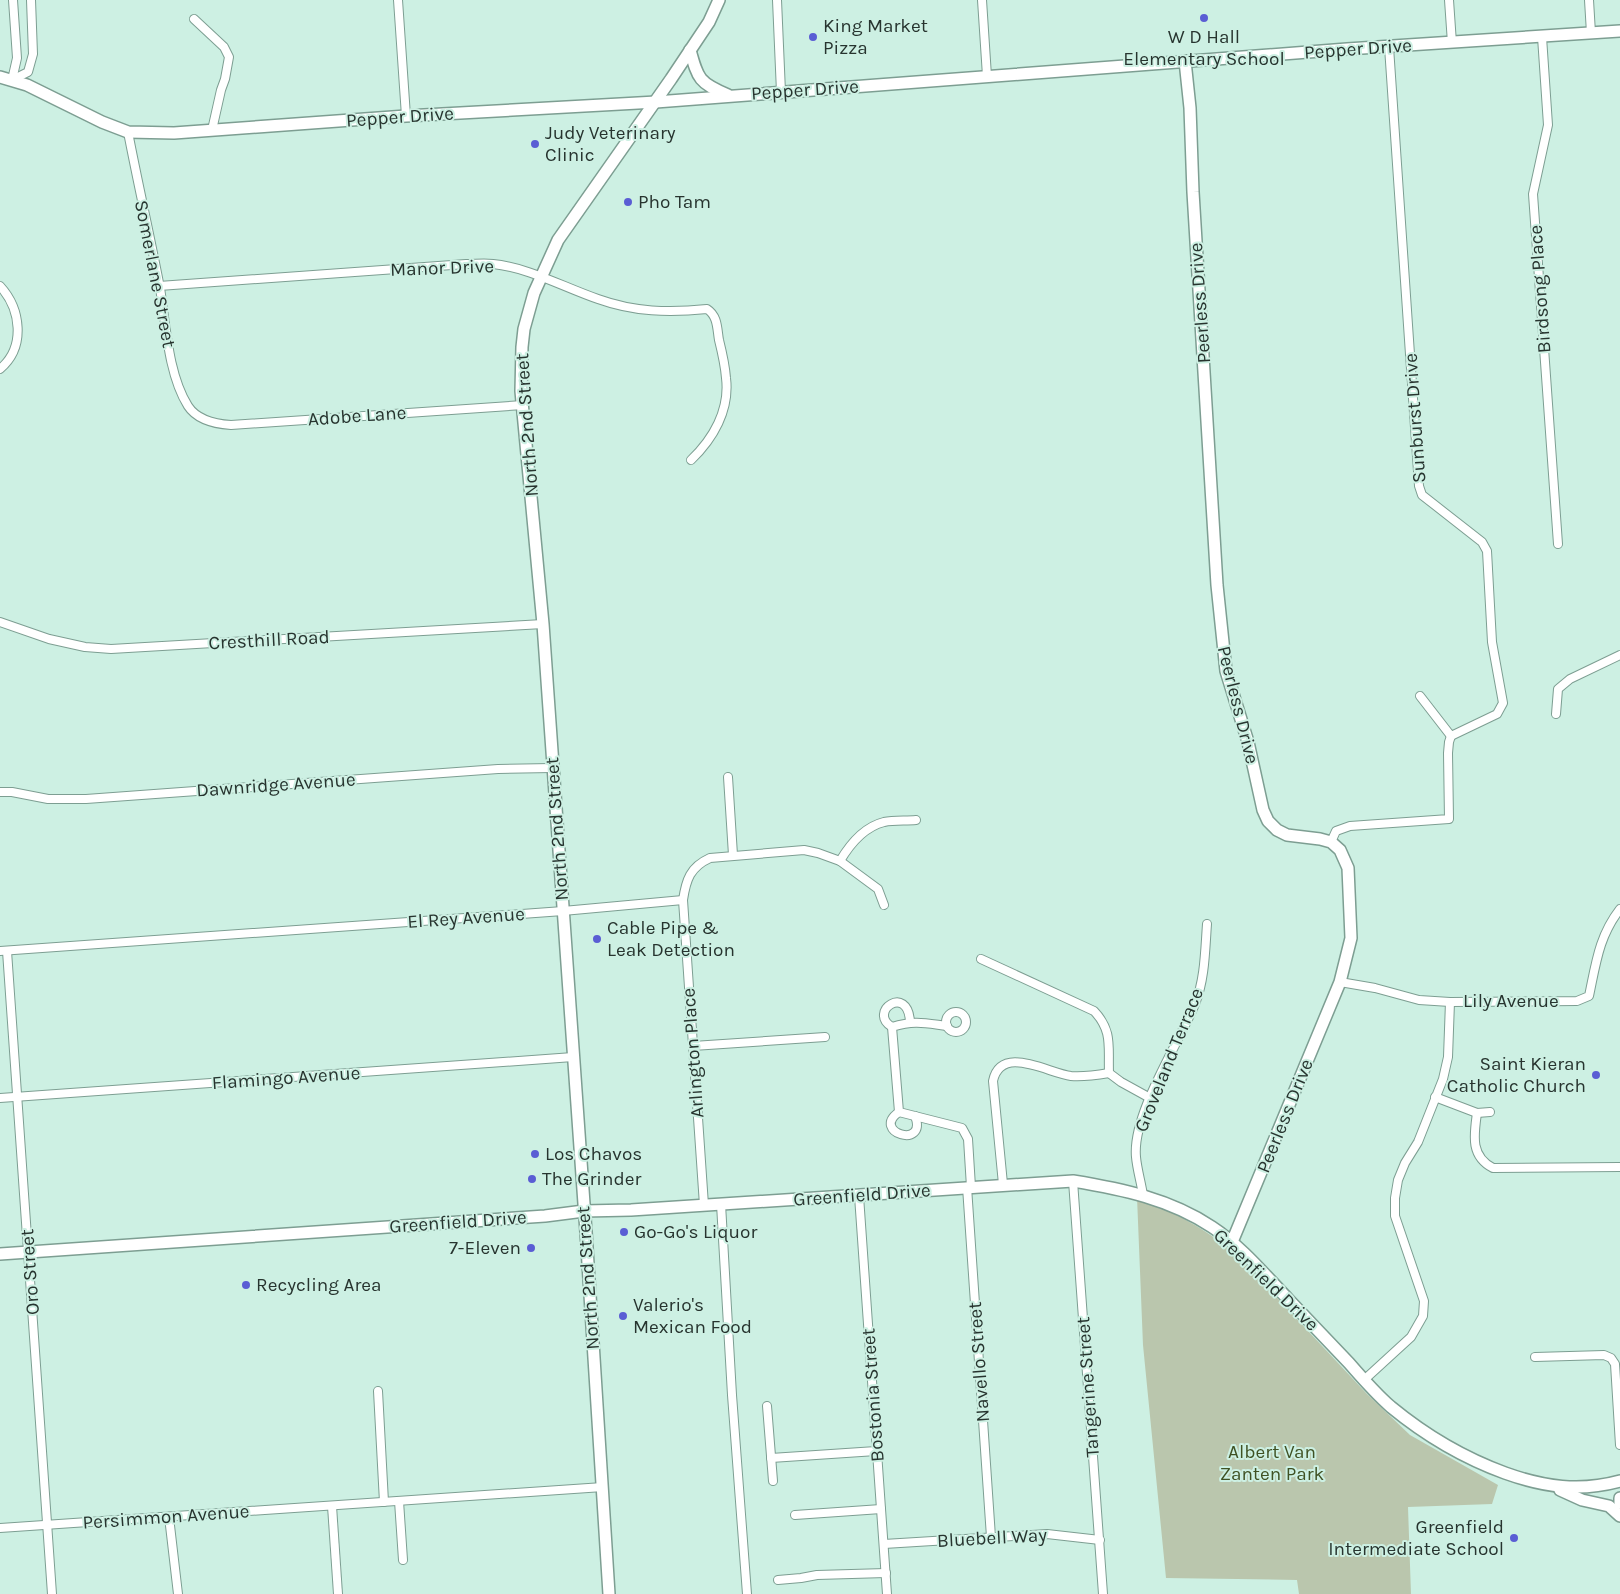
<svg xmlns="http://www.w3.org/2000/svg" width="1620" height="1594" font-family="Karla,sans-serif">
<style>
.green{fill:#bac6ad}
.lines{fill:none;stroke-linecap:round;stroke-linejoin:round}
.street-casing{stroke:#7d9e92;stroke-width:10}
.secondary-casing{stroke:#7d9e92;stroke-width:14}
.street{stroke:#fff;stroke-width:8}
.secondary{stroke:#fff;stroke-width:11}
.poi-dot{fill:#5a5dd4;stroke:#cdf0e3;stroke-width:2}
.labels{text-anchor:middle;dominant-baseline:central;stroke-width:4;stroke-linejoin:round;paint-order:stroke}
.poi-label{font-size:19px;fill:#27342f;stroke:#cdf0e3;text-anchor:start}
.street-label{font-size:19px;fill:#27342f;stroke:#cdf0e3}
.park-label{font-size:19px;fill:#3f5123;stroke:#cdf0e3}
</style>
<rect width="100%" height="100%" fill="#cdf0e3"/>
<path class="green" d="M 1137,1197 C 1176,1213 1204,1228 1237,1255 L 1367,1394 L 1410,1435 L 1498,1485 L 1492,1504 L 1408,1507 L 1411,1594 L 1299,1594 L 1297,1580 L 1166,1578 L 1143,1345 Z"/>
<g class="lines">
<g class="street-casing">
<g id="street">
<polyline points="398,0 406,116"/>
<polyline points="777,0 781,92"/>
<polyline points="982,0 987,76"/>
<polyline points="1449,0 1452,43"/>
<polyline points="1589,0 1591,33"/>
<polyline points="194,19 224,47 229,57 225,79 221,90 212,130"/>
<polyline points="1542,37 1548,125 1533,194 1558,544"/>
<polyline points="1389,47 1419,486 1422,495 1482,542 1487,551 1492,642 1503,703 1497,714 1451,736 1420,696"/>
<polyline points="12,80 28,72 33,54 31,0"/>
<polyline points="12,80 17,58 13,0"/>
<path d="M 128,132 C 138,184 150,236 160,288 C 166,325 168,374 188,406 C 197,420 216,424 231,425 L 523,405"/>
<path d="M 0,286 C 21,309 26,347 0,369"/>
<path d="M 159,286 L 466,264 C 475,264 485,263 493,264 C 530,268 563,287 598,299 C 634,312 669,313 707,309 C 718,316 717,329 719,340 C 722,352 725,365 726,378 C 730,410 713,439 691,460"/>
<polyline points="0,622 49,639 85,647 111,649 543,624"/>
<polyline points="1556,714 1558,689 1570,679 1620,655"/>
<polyline points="728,777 733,855"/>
<polyline points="0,792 12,792 48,799 86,799 498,769 552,768"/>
<polyline points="1331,842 1336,831 1350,826 1449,819 1448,753 1449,742 1451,736"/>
<path d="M 840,861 C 850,844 864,827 884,822 C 894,820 906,821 916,820"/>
<polyline points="0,951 563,911 683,900"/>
<polyline points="7,951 52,1594"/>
<path d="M 981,959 L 1094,1011 C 1113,1031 1108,1047 1109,1073 L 1121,1082 L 1150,1098"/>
<path d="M 1340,982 L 1375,988 L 1419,1000 L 1450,1002 L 1577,1001 L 1589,996 C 1596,963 1599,936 1620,909"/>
<circle cx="956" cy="1022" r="10"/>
<path d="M 947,1026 C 924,1023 915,1020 892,1027 L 899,1112 L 962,1128 L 968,1139 L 971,1187"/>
<path d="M 892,1027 C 867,1012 908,983 910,1022"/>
<polyline points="693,1046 825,1037"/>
<polyline points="1435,1097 1477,1113 1490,1112"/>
<polyline points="0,1098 573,1057"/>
<path d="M 899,1112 C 870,1132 928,1150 915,1116"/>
<path d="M 1477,1113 C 1474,1135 1470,1156 1493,1168 L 1620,1167"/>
<polyline points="1073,1181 1103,1594"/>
<path d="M 1003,1184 L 993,1081 C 1001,1044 1048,1073 1071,1076 C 1083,1077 1097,1075 1109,1073"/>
<polyline points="967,1187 991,1537"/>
<path d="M 1143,1195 C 1141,1182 1137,1169 1136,1157 C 1132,1114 1178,1045 1195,1004 C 1205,979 1205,951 1207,924"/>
<polyline points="859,1196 887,1594"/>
<polyline points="721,1204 732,1395 747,1594"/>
<path d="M 704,1205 L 683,900 C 686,880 690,867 710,858 L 804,850 L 818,853 L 840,861 L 878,889 L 884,905"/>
<polyline points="1535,1357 1604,1355 1611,1358 1615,1364 1620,1445"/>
<polyline points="1364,1380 1411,1337 1423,1316 1424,1301 1395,1216 1395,1198 1398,1180 1405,1163 1418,1142 1443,1079 1448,1057 1450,1002"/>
<polyline points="378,1391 384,1502"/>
<polyline points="767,1406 773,1481"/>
<polyline points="771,1458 876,1451"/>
<polyline points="399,1501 403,1560"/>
<polyline points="332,1506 338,1594"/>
<polyline points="795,1515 881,1509"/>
<polyline points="169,1517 178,1594"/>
<polyline points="0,1528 603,1487"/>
<polyline points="884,1544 1047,1534 1100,1540"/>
<polyline points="778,1580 801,1578 817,1575 886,1573"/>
</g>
</g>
<g class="secondary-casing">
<g id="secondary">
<path d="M 690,50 C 698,79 699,83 728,95"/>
<polyline points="1185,61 1190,108 1193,192 1217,585 1226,671 1248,742 1263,810 1268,821 1277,830 1287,835 1320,839 1331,842 1340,850 1348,868 1351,938 1340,982 1232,1242"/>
<polyline points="0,77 27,85 102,122 128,132 174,133 406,116 656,102 1347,49 1620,31"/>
<path d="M 0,1254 L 545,1216 L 584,1211 L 631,1210 L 1073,1181 C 1122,1189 1170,1199 1212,1227 C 1241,1246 1265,1275 1289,1300 C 1309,1321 1329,1342 1349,1363 C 1362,1378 1376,1394 1391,1407 C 1425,1435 1464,1458 1505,1473 C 1544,1487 1580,1492 1620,1481"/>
<polyline points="1560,1490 1582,1500 1609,1506 1620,1516"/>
<polyline points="1620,1498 1620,1503"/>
<polyline points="609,1594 586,1232 543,624 521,391 522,347 524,329 534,293 558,240 671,79 709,22 719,0"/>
</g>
</g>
<use href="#street" class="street"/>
<use href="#secondary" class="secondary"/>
</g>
<g class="poi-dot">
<circle cx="1204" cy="18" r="5"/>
<circle cx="813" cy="37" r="5"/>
<circle cx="535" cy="144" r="5"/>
<circle cx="628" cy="202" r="5"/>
<circle cx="597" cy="939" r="5"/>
<circle cx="1596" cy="1075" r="5"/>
<circle cx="535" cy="1154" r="5"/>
<circle cx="532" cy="1179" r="5"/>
<circle cx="624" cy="1232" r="5"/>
<circle cx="531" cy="1248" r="5"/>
<circle cx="246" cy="1285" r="5"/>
<circle cx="623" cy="1316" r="5"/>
<circle cx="1514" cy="1538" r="5"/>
</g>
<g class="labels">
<g class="poi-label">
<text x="823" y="26">King Market<tspan x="823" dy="22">Pizza</tspan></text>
<text x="1204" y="37" text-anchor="middle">W D Hall<tspan x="1204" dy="22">Elementary School</tspan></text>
<text x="545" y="133">Judy Veterinary<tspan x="545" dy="22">Clinic</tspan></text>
<text x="638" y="202">Pho Tam</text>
<text x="607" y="928">Cable Pipe &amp;<tspan x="607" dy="22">Leak Detection</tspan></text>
<text x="1586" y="1064" text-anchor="end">Saint Kieran<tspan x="1586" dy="22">Catholic Church</tspan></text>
<text x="545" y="1154">Los Chavos</text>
<text x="542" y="1179">The Grinder</text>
<text x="634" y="1232">Go-Go's Liquor</text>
<text x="521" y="1248" text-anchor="end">7-Eleven</text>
<text x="256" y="1285">Recycling Area</text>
<text x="633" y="1305">Valerio's<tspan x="633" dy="22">Mexican Food</tspan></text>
<text x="1504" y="1527" text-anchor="end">Greenfield<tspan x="1504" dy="22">Intermediate School</tspan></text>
</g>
<g class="street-label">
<text transform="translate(1358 49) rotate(-4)">Pepper Drive</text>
<text transform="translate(805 90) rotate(-4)">Pepper Drive</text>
<text transform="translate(400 117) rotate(-4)">Pepper Drive</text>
<text transform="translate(442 268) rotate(-2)">Manor Drive</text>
<text transform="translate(155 274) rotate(79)">Somerlane Street</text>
<text transform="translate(1540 289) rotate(-94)">Birdsong Place</text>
<text transform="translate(1200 303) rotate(-94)">Peerless Drive</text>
<text transform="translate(357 416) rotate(-4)">Adobe Lane</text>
<text transform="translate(1415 418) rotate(-94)">Sunburst Drive</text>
<text transform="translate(527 425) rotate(-94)">North 2nd Street</text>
<text transform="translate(269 640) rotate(-3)">Cresthill Road</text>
<text transform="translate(1238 705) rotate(76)">Peerless Drive</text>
<text transform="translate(276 785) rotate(-4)">Dawnridge Avenue</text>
<text transform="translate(557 829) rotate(-94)">North 2nd Street</text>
<text transform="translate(466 918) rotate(-4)">El Rey Avenue</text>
<text x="1511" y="1001">Lily Avenue</text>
<text transform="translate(693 1053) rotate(-94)">Arlington Place</text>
<text transform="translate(1169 1060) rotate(-68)">Groveland Terrace</text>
<text transform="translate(286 1078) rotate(-4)">Flamingo Avenue</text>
<text transform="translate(1285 1116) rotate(-68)">Peerless Drive</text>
<text transform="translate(862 1195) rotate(-4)">Greenfield Drive</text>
<text transform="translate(458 1222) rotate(-4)">Greenfield Drive</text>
<text transform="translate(30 1272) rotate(-94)">Oro Street</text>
<text transform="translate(588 1278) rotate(-94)">North 2nd Street</text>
<text transform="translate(1266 1280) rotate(44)">Greenfield Drive</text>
<text transform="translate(979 1362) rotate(-94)">Navello Street</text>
<text transform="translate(1088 1387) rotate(-94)">Tangerine Street</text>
<text transform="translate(873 1395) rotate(-94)">Bostonia Street</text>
<text transform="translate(166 1517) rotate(-4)">Persimmon Avenue</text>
<text transform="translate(992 1538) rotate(-3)">Bluebell Way</text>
</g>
<g class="park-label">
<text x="1272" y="1452">Albert Van<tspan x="1272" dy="22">Zanten Park</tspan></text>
</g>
</g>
</svg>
